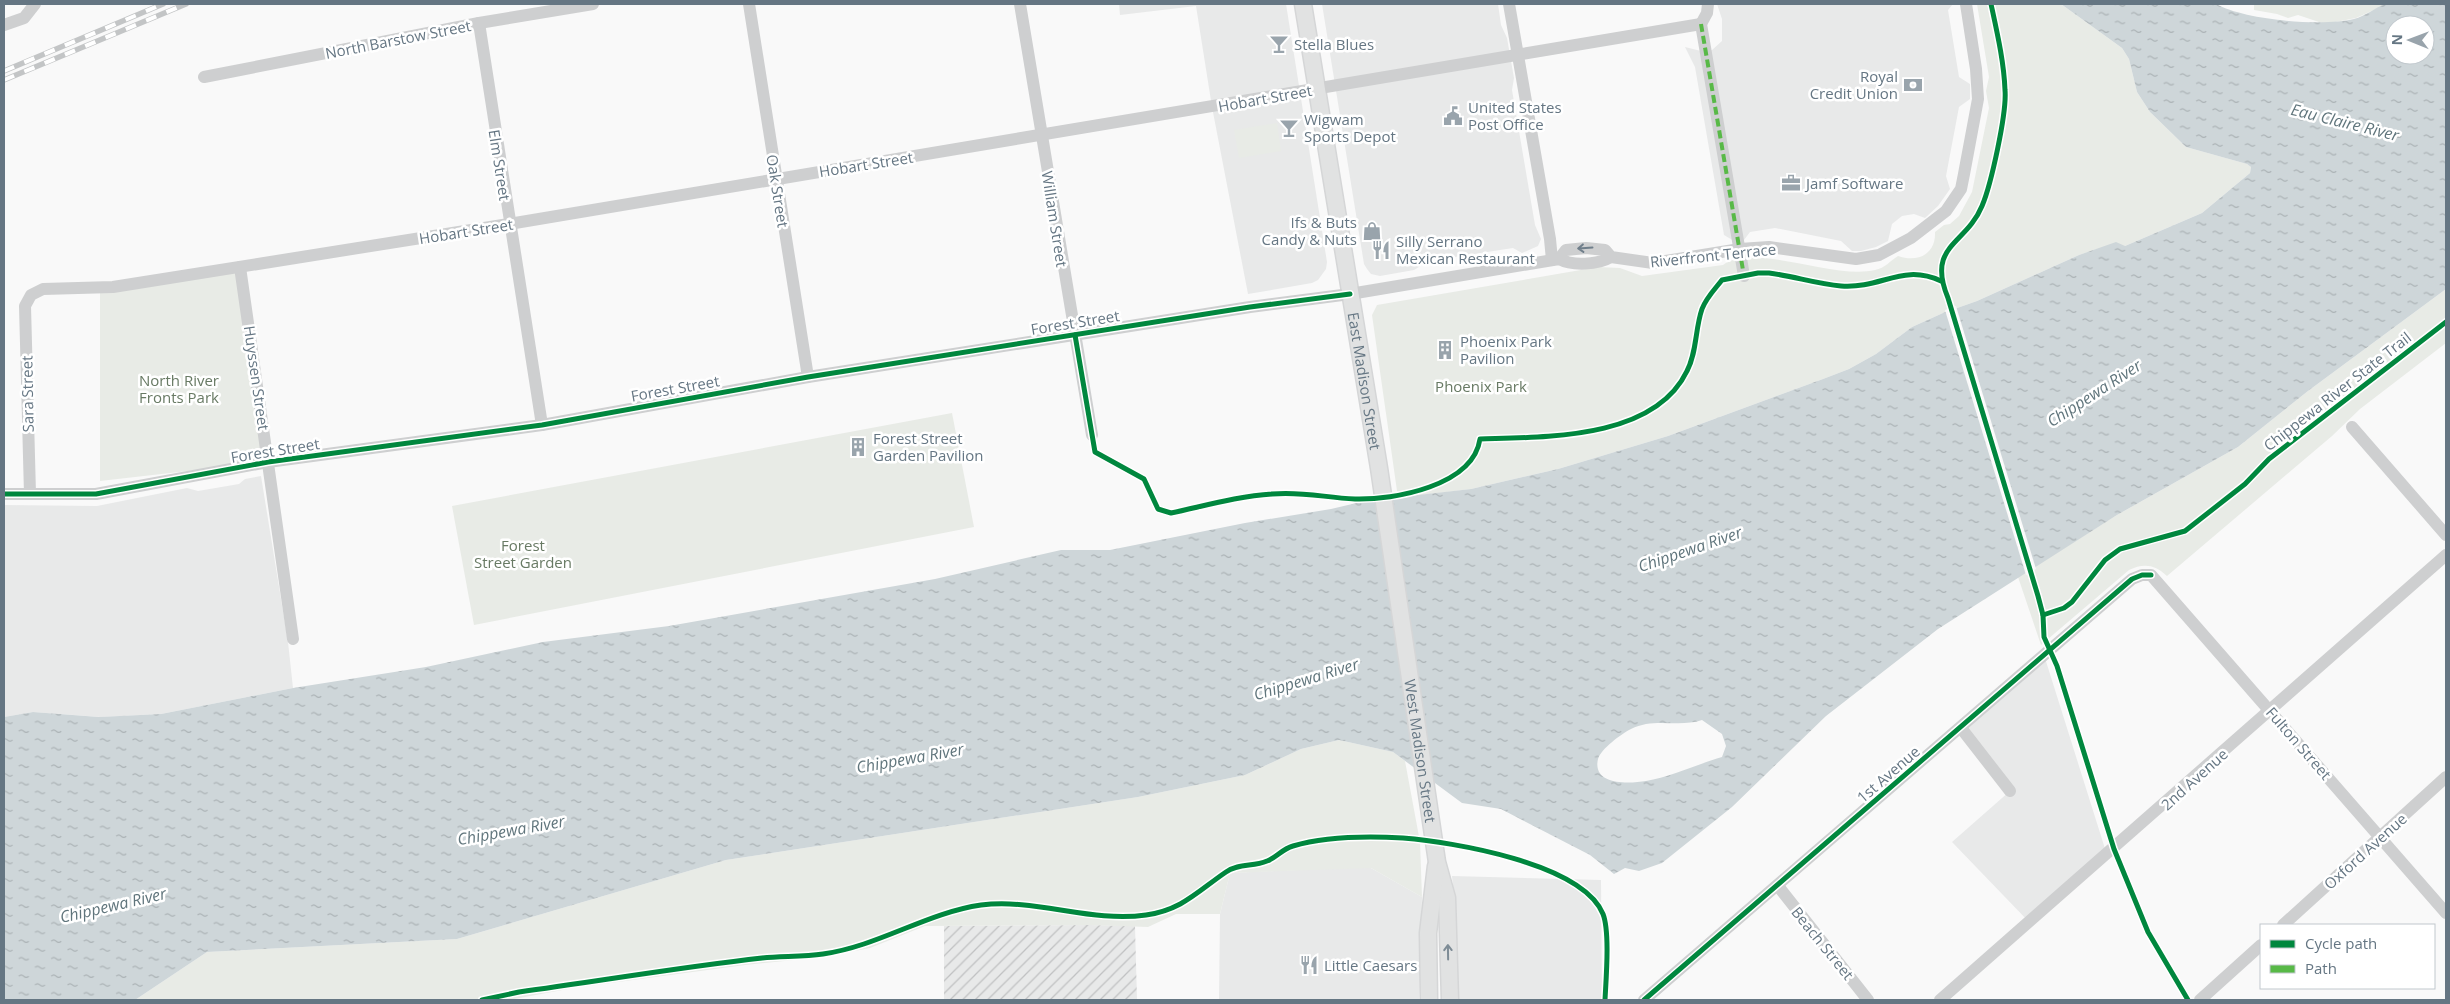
<svg xmlns="http://www.w3.org/2000/svg" width="2450" height="1004" font-family="'Open Sans',sans-serif">
<style>
.built{fill:#e8e9e9}
.industrial{fill:url(#industrial-furrows)}
.green{fill:#e8ebe6}
.water{fill:url(#water-ripples);fill-rule:evenodd}
.pier{fill:#f9f9f9}
.lines{fill:none;stroke-linecap:round;stroke-linejoin:round}
.major-casing{stroke:#d5d6d7;stroke-width:19}
.minor{stroke:#cecfd0;stroke-width:12}
.major{stroke:#e1e2e2;stroke-width:16}
.rail-casing{stroke:#c3c5c6;stroke-width:5.5}
.rail{stroke:#fff;stroke-width:4;stroke-dasharray:11;stroke-linecap:butt}
.quiet{stroke:#58b947;stroke-width:4;stroke-dasharray:8 4;stroke-linecap:butt}
.cycleway-casing{stroke:#fff;stroke-width:8}
.cycleway{stroke:#00873e;stroke-width:5}
.oneway{stroke:#707f8b}
.oneway2{stroke:#7e8c96}
.labels{text-anchor:middle;dominant-baseline:central;stroke-width:5;stroke-linejoin:round;paint-order:stroke}
.street-label{font-size:15px;fill:#657683;stroke:#fff}
.poi-label{font-size:15px;fill:#657683;stroke:#fff;text-anchor:start}
.park-label{font-size:15px;fill:#687a64;stroke:#fff}
.water-label{font-size:16px;font-style:italic;fill:#60757c;stroke:#fff}
</style>
<defs>
<pattern id="industrial-furrows" width="10" height="10" patternUnits="userSpaceOnUse" patternTransform="scale(1.25)"><rect width="10" height="10" fill="#e8e9e9"/><path d="M-1 1l2-2M0 10L10 0M9 11l2-2" fill="none" stroke="#c0c1c2"/></pattern>
<pattern id="water-ripples" width="26" height="14" patternUnits="userSpaceOnUse" patternTransform="scale(1.25)"><rect width="26" height="14" fill="#ced6d9"/><path d="M2 4q2-2 4 0t4 0M15 11q2-2 4 0t4 0" fill="none" stroke="#abb2b5"/></pattern>
</defs>
<rect width="100%" height="100%" fill="#f9f9f9"/>
<g class="built">
<polygon points="1119,4 1286,4 1327,262 1326,269 1318,280 1312,283 1248,294 1212,107 1196,6 1120,15"/>
<polygon points="1322,4 1498,4 1501,25 1507,38 1514,78 1512,90 1535,225 1541,239 1538,246 1522,253 1513,248 1429,261 1414,270 1380,276 1371,274 1367,269 1364,264"/>
<polygon points="1717,4 1953,4 1948,10 1959,77 1970,84 1970,99 1959,107 1946,176 1950,189 1938,206 1925,218 1914,214 1902,216 1892,224 1888,241 1876,247 1861,251 1852,251 1841,241 1775,228 1750,232 1744,240 1734,241 1724,235 1695,67 1685,47 1705,52 1712,50 1722,41 1722,19"/>
<polygon points="261,476 288,642 293,688 161,714 100,717 33,712 4,717 4,505 97,506 187,488 198,491 239,484 245,479"/>
<polygon points="2044,655 2107,855 2030,923 1952,842 2010,791 1961,728"/>
<polygon points="1359,867 1371,868 1422,897 1419,1000 1219,1000 1220,914 1230,873"/>
<polygon points="1452,876 1601,880 1602,1000 1458,1000 1456,915"/>
</g>
<polygon class="industrial" points="1090,925 1135,926 1137,1000 944,1000 944,926"/>
<g class="green">
<path d="M 1977,4 L 2061,4 L 2122,48 L 2129,59 L 2137,92 L 2150,112 L 2186,147 L 2247,164 L 2251,167 L 2250,173 L 2202,213 L 2125,246 L 2097,249 L 2079,255 L 1977,301 L 1943,313 L 1912,327 L 1876,354 L 1849,369 L 1823,379 L 1668,436 L 1558,469 L 1471,489 L 1398,498 L 1373,322 L 1372,315 L 1377,305 L 1598,267 L 1620,268 L 1642,276 L 1723,265 C 1754,242 1833,280 1875,270 C 1885,268 1890,261 1898,256 C 1918,263 1936,254 1935,232 L 1944,225 L 1950,224 L 1959,216 L 1972,192 L 1989,108 L 1986,91 L 1989,77 Z"/>
<polygon points="2252,4 2387,4 2356,18 2325,24 2298,15 2288,18 2277,14 2254,10 2254,5"/>
<polygon points="1277,123 1281,151 1239,158 1234,130"/>
<polygon points="240,267 268,462 100,481 100,287"/>
<path d="M 2446,289 L 2446,343 L 2360,409 L 2332,436 L 2167,576 C 2155,564 2143,563 2129,570 L 2041,645 L 2018,577 L 2117,515 L 2238,447 L 2308,391 Z"/>
<polygon points="952,413 974,527 474,625 452,506"/>
<polygon points="1339,740 1393,752 1405,761 1420,842 1422,897 1371,868 1230,873 1220,914 1176,914 1148,927 1090,925 925,926 870,948 824,957 745,965 573,988 509,1000 135,1000 207,952 457,939 726,860 1138,797 1245,775 1301,749"/>
</g>
<path class="water" d="M 2061,4 L 2216,4 C 2245,20 2322,27 2354,19 C 2365,16 2375,8 2385,4 C 2398,0 2431,4 2446,4 L 2446,289 L 2308,391 L 2238,447 L 2117,515 L 1938,629 L 1826,716 L 1732,807 L 1662,863 L 1639,871 L 1625,868 L 1614,874 L 1590,855 L 1501,809 L 1462,803 L 1393,752 L 1339,740 L 1301,749 L 1245,775 L 1138,797 L 726,860 L 457,939 L 207,952 L 135,1000 L 4,1000 L 4,717 L 33,712 L 99,717 L 161,714 L 293,688 L 426,667 L 543,642 L 669,626 L 935,579 L 1061,550 L 1110,550 L 1245,523 L 1331,509 L 1365,501 L 1471,489 L 1558,469 L 1668,436 L 1823,379 L 1849,369 L 1876,354 L 1912,327 L 1943,313 L 1977,301 L 2079,255 L 2116,242 L 2125,246 L 2202,213 L 2250,173 L 2251,167 L 2247,164 L 2186,147 L 2150,112 L 2137,92 L 2129,59 L 2122,48 ZM 2395,25 L 2425,25 L 2425,55 L 2395,55 ZM 1702,720 L 1722,734 L 1726,746 L 1722,757 C 1698,764 1670,777 1646,781 C 1627,784 1592,785 1598,759 C 1601,749 1621,734 1631,729 C 1654,717 1679,728 1702,720 Z"/>
<polygon class="pier" points="1956,306 2036,569 2026,575 1945,310"/>
<g class="lines">
<g class="major-casing">
<g id="major">
<path id="s1" d="M 1303,4 L 1379,468 L 1437,862 L 1447,898 L 1450,1000"/>
<polyline points="1429,1000 1428,933 1436,866"/>
</g>
</g>
<g class="minor">
<polyline points="749,4 808,377"/>
<polyline points="1020,4 1092,435"/>
<polyline points="1509,4 1550,239 1552,260"/>
<polyline points="479,23 542,425"/>
<polyline points="1701,24 1744,276"/>
<polyline points="1701,24 1707,13 1708,4"/>
<polyline points="4,25 24,18 35,4"/>
<polyline points="204,77 479,23 593,4"/>
<polyline points="1559,259 1566,250 1586,248 1605,250 1611,257 1653,263 1740,249 1769,247 1856,259 1879,255 1911,238 1946,211 1961,189 1964,174 1978,99 1976,69 1966,4"/>
<polyline points="240,267 293,639"/>
<polyline points="2352,427 2446,535"/>
<path d="M 4,494 L 96,494 L 268,462 L 542,425 L 808,377 L 1250,307 L 1350,294 L 1559,259 C 1572,266 1598,265 1611,257"/>
<polyline points="30,494 25,306 31,295 43,289 113,287 509,224 1701,24"/>
<polyline points="1961,728 2010,791"/>
<polyline points="1778,886 1868,1000"/>
<polyline points="2283,925 2446,777"/>
<polyline points="1644,1000 2132,579 2142,575 2151,575 2446,913"/>
<polyline points="1940,1000 2446,555"/>
<polyline points="2200,1000 2261,945"/>
</g>
<use href="#major" class="major"/>
<g class="rail-casing">
<g id="rail">
<polyline points="4,71 163,4"/>
<polyline points="4,80 186,4"/>
</g>
</g>
<use href="#rail" class="rail"/>
<polyline class="quiet" points="1701,24 1744,276"/>
<g class="cycleway-casing">
<g id="cycleway">
<path d="M 1991,4 C 1997,32 2004,62 2005,90 C 2007,113 1991,185 1982,206 C 1966,245 1926,245 1948,298 L 2038,596 L 2043,615 L 2044,637 L 2057,666 L 2114,849 L 2148,932 L 2188,1000"/>
<path d="M 1075,335 L 1095,452 L 1144,479 L 1158,509 L 1171,513 C 1204,506 1238,496 1272,494 C 1303,491 1326,498 1355,499 C 1394,500 1473,486 1480,439 C 1544,437 1654,440 1687,371 C 1697,352 1695,329 1702,309 C 1706,298 1715,289 1722,280 L 1758,273 L 1769,273 C 1793,276 1817,284 1841,286 C 1882,289 1902,263 1941,281"/>
<polyline points="4,494 96,494 268,462 542,425 808,377 1250,307 1350,294"/>
<polyline points="2043,615 2064,608 2072,602 2105,560 2120,549 2185,531 2245,484 2269,459 2446,322"/>
<path d="M 482,1000 L 519,992 C 600,981 681,967 762,958 C 782,956 803,957 823,954 C 879,946 926,913 981,905 C 1036,898 1091,923 1146,915 C 1182,910 1198,891 1226,872 C 1239,863 1253,867 1267,861 C 1276,858 1282,849 1293,846 C 1327,836 1367,836 1403,838 C 1452,842 1582,863 1603,914 C 1610,932 1606,979 1605,1000"/>
<polyline points="1644,1000 2132,579 2142,575 2151,575"/>
</g>
</g>
<use href="#cycleway" class="cycleway"/>
</g>
<defs><path id="oneway-shaft" d="M-6 0H5M1.5-3L5.5 0L1.5 3" fill="none" stroke-width="1.6" stroke-linecap="round" stroke-linejoin="round" transform="scale(1.25)"/></defs>
<use class="oneway" href="#oneway-shaft" transform="translate(1585 248) rotate(176)"/>
<use class="oneway2" href="#oneway-shaft" transform="translate(1448 952) rotate(-91)"/>
<defs>
<g id="bar-bare" transform="scale(1.5)"><path d="M-6-5H6L.8 .8V4.5H3.5V6h-7V4.5H-.8V.8Z" fill="#99a4ac" stroke="#fff" stroke-width="2.5" paint-order="stroke"/></g>
<g id="bank-bare" transform="scale(1.5)"><path d="M-6-4H6V4H-6ZM0-2.3a2.3 2.3 0 1 0 0 4.6a2.3 2.3 0 1 0 0-4.6Z" fill="#99a4ac" stroke="#fff" stroke-width="2.5" paint-order="stroke"/></g>
<g id="civic-bare" transform="scale(1.5)"><path d="M-.6-6.5H3V-4.5H.6V-3L4-1V1h2V6H-6V1h2V-1L-.6-3ZM-1.2 2.5V6h2.4V2.5Z" fill="#99a4ac" stroke="#fff" stroke-width="2.5" paint-order="stroke"/></g>
<g id="office-bare" transform="scale(1.5)"><path d="M-6-3h4V-5.5h4V-3h4V5H-6ZM-1-4.5V-3h2v-1.5ZM-6 0V1H6V0Z" fill="#99a4ac" stroke="#fff" stroke-width="2.5" paint-order="stroke"/></g>
<g id="shop-bare" transform="scale(1.5)"><path d="M-5-2.5h2.3a2.7 3.5 0 0 1 5.4 0H5L5.5 6h-11ZM-1.5-2.5h3a1.5 2.3 0 0 0-3 0Z" fill="#99a4ac" stroke="#fff" stroke-width="2.5" paint-order="stroke"/></g>
<g id="restaurant-bare" transform="scale(1.5)"><path d="M-5-6h1v4h1v-4h1v4h1v-4h1v5L-1.5 .5V6h-2V.5L-5-1ZM5-6V6H3V1.5H1.5Q1.5-4 5-6Z" fill="#99a4ac" stroke="#fff" stroke-width="2.5" paint-order="stroke"/></g>
<g id="building-bare" transform="scale(1.5)"><path d="M-4-6H4V6H1V3H-1V6H-4ZM-2.5-4.3h1.7v1.8h-1.7ZM.8-4.3h1.7v1.8H.8ZM-2.5-1h1.7V.8h-1.7ZM.8-1h1.7V.8H.8Z" fill="#99a4ac" stroke="#fff" stroke-width="2.5" paint-order="stroke"/></g>
</defs>
<g fill-rule="evenodd">
<use href="#bar-bare" x="1279" y="44"/>
<use href="#bank-bare" x="1913" y="85"/>
<use href="#civic-bare" x="1453" y="116"/>
<use href="#bar-bare" x="1289" y="128"/>
<use href="#office-bare" x="1791" y="183"/>
<use href="#shop-bare" x="1372" y="231"/>
<use href="#restaurant-bare" x="1381" y="250"/>
<use href="#building-bare" x="1445" y="350"/>
<use href="#building-bare" x="858" y="447"/>
<use href="#restaurant-bare" x="1309" y="965"/>
</g>
<g class="labels">
<g class="street-label">
<text transform="translate(398 39) rotate(-11)">North Barstow Street</text>
<text transform="translate(1265 98) rotate(-10)">Hobart Street</text>
<text transform="translate(866 164) rotate(-9)">Hobart Street</text>
<text transform="translate(500 165) rotate(81)">Elm Street</text>
<text transform="translate(778 191) rotate(81)">Oak Street</text>
<text transform="translate(1055 219) rotate(81)">William Street</text>
<text transform="translate(466 231) rotate(-9)">Hobart Street</text>
<text transform="translate(1713 255) rotate(-6)">Riverfront Terrace</text>
<text transform="translate(1075 322) rotate(-9)">Forest Street</text>
<text transform="translate(257 378) rotate(82)">Huyssen Street</text>
<text stroke="none"><textPath href="#s1" startOffset="382">East Madison Street</textPath></text>
<text transform="translate(675 388) rotate(-10)">Forest Street</text>
<text transform="translate(2337 391) rotate(-38)">Chippewa River State Trail</text>
<text transform="translate(27 394) rotate(-91)">Sara Street</text>
<text transform="translate(275 450) rotate(-9)">Forest Street</text>
<text transform="translate(2299 743) rotate(49)">Fulton Street</text>
<text stroke="none"><textPath href="#s1" startOffset="756">West Madison Street</textPath></text>
<text transform="translate(1888 774) rotate(-41)">1st Avenue</text>
<text transform="translate(2194 779) rotate(-42)">2nd Avenue</text>
<text transform="translate(2365 851) rotate(-42)">Oxford Avenue</text>
<text transform="translate(1823 943) rotate(51)">Beach Street</text>
</g>
<g class="poi-label">
<text x="1294" y="44">Stella Blues</text>
<text x="1898" y="76" text-anchor="end">Royal<tspan x="1898" dy="17">Credit Union</tspan></text>
<text x="1468" y="107">United States<tspan x="1468" dy="17">Post Office</tspan></text>
<text x="1304" y="119">Wigwam<tspan x="1304" dy="17">Sports Depot</tspan></text>
<text x="1806" y="183">Jamf Software</text>
<text x="1357" y="222" text-anchor="end">Ifs &amp; Buts<tspan x="1357" dy="17">Candy &amp; Nuts</tspan></text>
<text x="1396" y="241">Silly Serrano<tspan x="1396" dy="17">Mexican Restaurant</tspan></text>
<text x="1460" y="341">Phoenix Park<tspan x="1460" dy="17">Pavilion</tspan></text>
<text x="873" y="438">Forest Street<tspan x="873" dy="17">Garden Pavilion</tspan></text>
<text x="1324" y="965">Little Caesars</text>
</g>
<g class="park-label">
<text x="179" y="380">North River<tspan x="179" dy="17">Fronts Park</tspan></text>
<text x="1481" y="386">Phoenix Park</text>
<text x="523" y="545">Forest<tspan x="523" dy="17">Street Garden</tspan></text>
</g>
<g class="water-label">
<text transform="translate(2345 122) rotate(14)">Eau Claire River</text>
<text transform="translate(2094 393) rotate(-33)">Chippewa River</text>
<text transform="translate(1690 549) rotate(-19)">Chippewa River</text>
<text transform="translate(1306 679) rotate(-17)">Chippewa River</text>
<text transform="translate(910 758) rotate(-10)">Chippewa River</text>
<text transform="translate(511 830) rotate(-10)">Chippewa River</text>
<text transform="translate(113 905) rotate(-13)">Chippewa River</text>
</g>
</g>
<rect width="2450" height="1004" fill="none" stroke="#657683" stroke-width="10"/>
<rect x="2260" y="924" width="175" height="65" fill="#ffffff" stroke="#c1c8cd"/>
<rect x="2270" y="940" width="25" height="8" fill="#00873e" stroke="#c1c8cd"/>
<text x="2305" y="949" font-size="15" fill="#657683">Cycle path</text>
<rect x="2270" y="965" width="25" height="8" fill="#58b947" stroke="#c1c8cd"/>
<text x="2305" y="974" font-size="15" fill="#657683">Path</text>
<g transform="translate(2410 40) rotate(271)"><circle r="24" fill="#ffffff" stroke="#c1c8cd"/>
<path d="M0-4L9 19L0 12L-9 19Z" fill="#99a4ac"/>
<text y="-8" font-size="14" font-weight="bold" text-anchor="middle" fill="#657683">N</text>
</g>
</svg>
